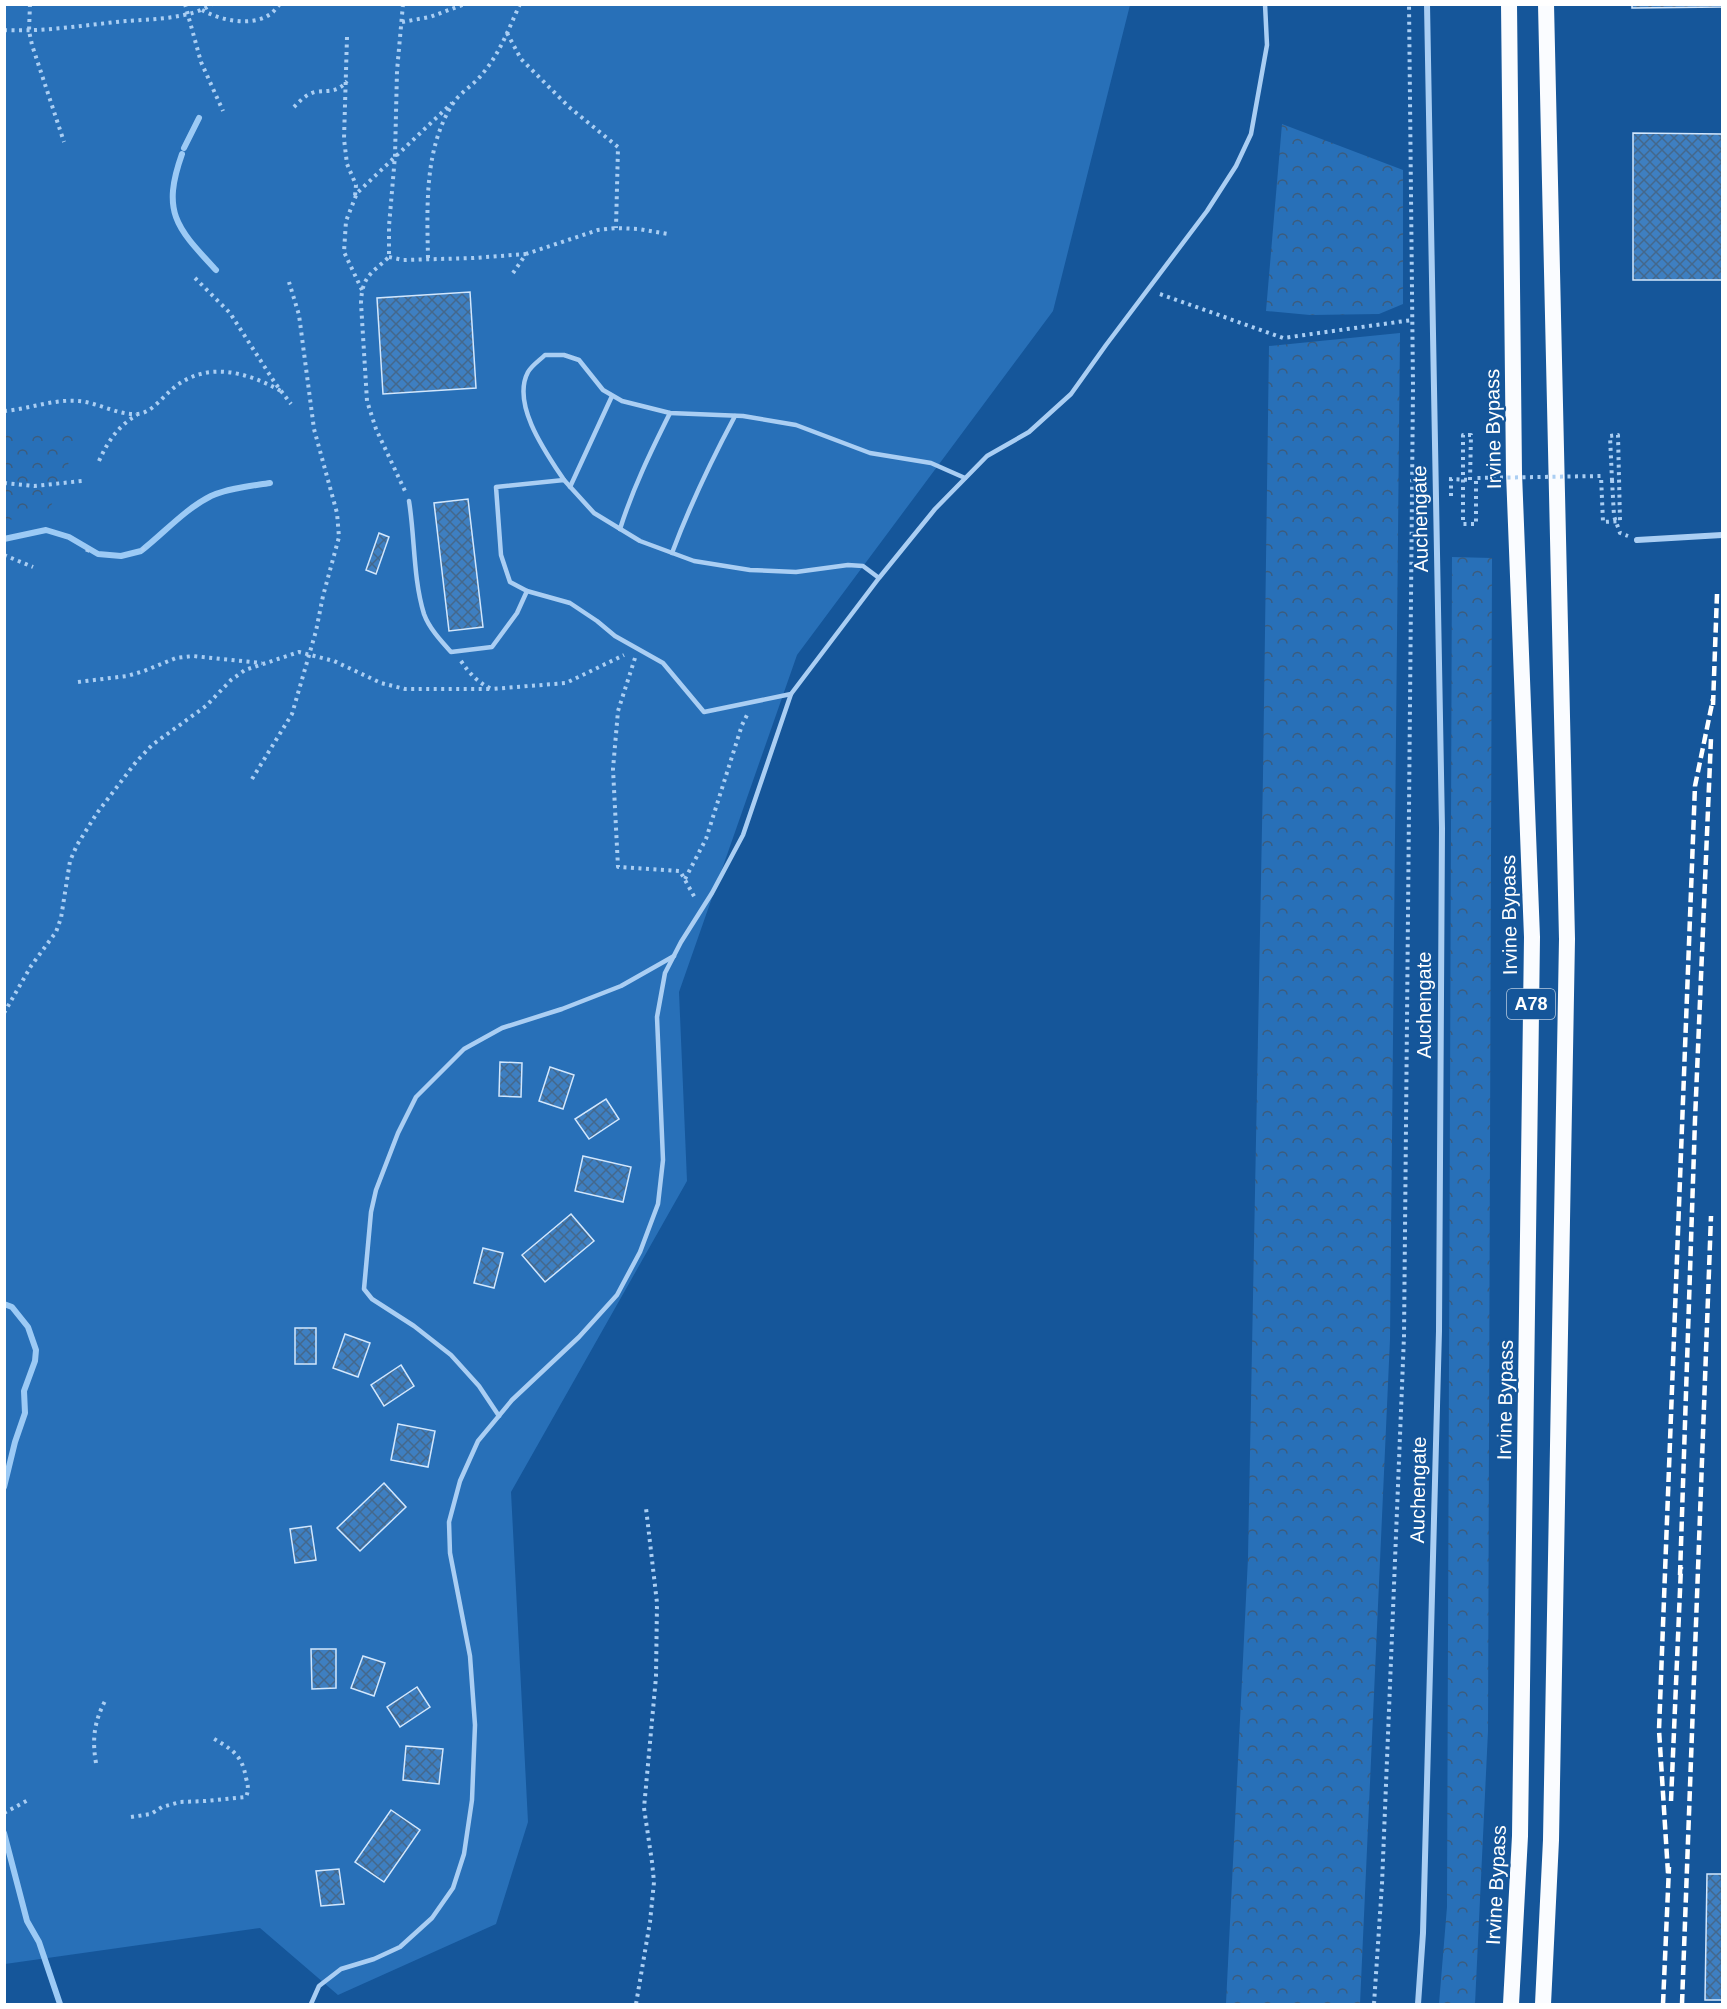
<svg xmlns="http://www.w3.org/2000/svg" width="1727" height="2009" font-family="Arial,sans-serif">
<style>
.grass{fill:#2870b8}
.forest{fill:url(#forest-crowns)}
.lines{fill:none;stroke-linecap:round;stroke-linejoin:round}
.stream{stroke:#9ccaf5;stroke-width:6}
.building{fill:url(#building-cross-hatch);stroke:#d2e7fd;stroke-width:1.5}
.path{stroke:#aacef3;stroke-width:4;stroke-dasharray:3 4.5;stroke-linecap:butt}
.service{stroke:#aacef3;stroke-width:4.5}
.minor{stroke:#aacef3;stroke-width:6}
.trunk{stroke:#fafcff;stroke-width:16}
.rail{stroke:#fff;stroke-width:4.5;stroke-dasharray:10 4.5;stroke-linecap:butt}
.path-bridge{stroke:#aacef3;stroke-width:4;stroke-dasharray:3 4.5;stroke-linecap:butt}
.labels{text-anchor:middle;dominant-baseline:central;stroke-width:4.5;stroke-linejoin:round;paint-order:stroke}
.shield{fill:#15569a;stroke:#b9cce1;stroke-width:1.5}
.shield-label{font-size:18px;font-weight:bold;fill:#fff}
.street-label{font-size:20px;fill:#fff;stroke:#15569a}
</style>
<defs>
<pattern id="forest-crowns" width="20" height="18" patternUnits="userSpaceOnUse" patternTransform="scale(1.5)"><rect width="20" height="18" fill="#2870b8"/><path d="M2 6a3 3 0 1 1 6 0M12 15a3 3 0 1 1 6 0" fill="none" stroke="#3c5c7d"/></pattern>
<pattern id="building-cross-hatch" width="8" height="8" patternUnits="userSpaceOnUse" patternTransform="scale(1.5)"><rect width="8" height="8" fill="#3e7fc1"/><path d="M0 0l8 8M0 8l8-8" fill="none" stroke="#44688c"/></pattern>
</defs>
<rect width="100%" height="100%" fill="#15569a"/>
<polygon class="grass" points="4,5 1130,5 1053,311 797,655 679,992 687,1181 511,1492 528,1822 496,1924 338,1995 260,1928 5,1964"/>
<g class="forest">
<polygon points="1282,124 1403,170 1403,304 1379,314 1310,315 1266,311"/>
<polygon points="1400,333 1390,1339 1360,2004 1226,2004 1248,1558 1263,776 1269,346"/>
<polygon points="37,430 81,433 49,511 5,521 5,435"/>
<polygon points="1452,557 1492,558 1488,1731 1475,2004 1439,2004 1447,1907"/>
</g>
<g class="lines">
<g class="stream">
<polyline points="184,148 199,118"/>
<path d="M 182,154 C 161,213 177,228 216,270"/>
<path d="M 4,539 L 46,530 L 69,537 L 98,554 L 121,556 L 141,551 C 164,533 185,509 211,496 C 229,488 251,486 270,483"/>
<polyline points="4,1304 12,1307 28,1327 36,1350 35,1361 24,1391 25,1413 15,1442 4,1487"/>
<polyline points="4,1833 27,1921 39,1942 60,2004"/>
</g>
</g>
<g class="building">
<polygon points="1632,4 1722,4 1722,7 1632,8"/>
<polygon points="1633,133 1722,134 1722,280 1633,280"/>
<polygon points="470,292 476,388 383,394 377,298"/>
<polygon points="468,499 483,627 449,631 434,503"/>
<polygon points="379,533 389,537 376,574 366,570"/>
<polygon points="500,1062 522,1063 521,1097 499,1096"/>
<polygon points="550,1067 574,1075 563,1109 539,1101"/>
<polygon points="606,1099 619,1119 589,1139 575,1119"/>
<polygon points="583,1156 631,1167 623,1202 575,1191"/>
<polygon points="571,1214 594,1241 545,1282 522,1255"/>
<polygon points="483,1248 503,1253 494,1288 474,1283"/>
<rect x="295" y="1328" width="21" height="36"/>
<polygon points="345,1334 370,1343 358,1377 333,1368"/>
<polygon points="401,1365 414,1386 384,1406 371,1385"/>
<polygon points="398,1424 435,1431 428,1467 391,1460"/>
<polygon points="384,1483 406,1507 360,1551 337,1528"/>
<polygon points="311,1526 316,1560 295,1563 290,1529"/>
<polygon points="311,1649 336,1649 336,1688 312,1689"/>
<polygon points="363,1656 385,1663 374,1696 351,1688"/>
<polygon points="417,1687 430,1707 400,1727 387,1707"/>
<polygon points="406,1746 443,1749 439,1784 403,1780"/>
<polygon points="391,1810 420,1830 384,1882 355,1862"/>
<polygon points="339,1869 344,1904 321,1906 316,1871"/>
<polygon points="1707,1874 1722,1874 1722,2000 1705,2000"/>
</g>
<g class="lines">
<g class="path">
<polyline points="30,4 29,31 32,45 64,142"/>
<polyline points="185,4 201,62 223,111"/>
<path d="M 403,4 L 397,71 L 395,156 L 389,226 L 389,257 C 371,274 362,276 361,303 L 367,401 L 376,429 L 405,491"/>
<path d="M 202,10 C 220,20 250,27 269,15 C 273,13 276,8 280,4"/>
<polyline points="402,22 430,17 465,4"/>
<path d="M 4,30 C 45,32 85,25 126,21 C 151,19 191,19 212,4"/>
<polyline points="507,33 521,59 569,107 618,147 616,228"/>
<polyline points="347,37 344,139 347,164 356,185 355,196"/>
<path d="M 294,107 C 300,101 306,94 315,92 C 329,90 337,93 347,81"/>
<polyline points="389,257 403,260 474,258 526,254"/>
<path d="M 428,258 C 427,206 424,147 454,102 C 462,91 475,84 483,73 C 500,53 509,28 520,4"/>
<polyline points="513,273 526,254 598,230 616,228 639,229 668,234"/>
<polyline points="195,278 230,313 275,383 291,404"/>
<polyline points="362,290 344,252 346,221 357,193 452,103"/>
<polyline points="1160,294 1283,338 1412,320"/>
<path d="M 4,411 C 29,409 53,399 78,401 C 97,402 117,415 136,414 C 150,414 160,400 170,391 C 204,360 245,371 281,391"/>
<path d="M 99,461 C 108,441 118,426 137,415"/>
<polyline points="1449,479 1470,480"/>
<polyline points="1612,480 1614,516 1620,533 1628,536"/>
<polyline points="4,483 34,486 82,481"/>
<polyline points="1451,496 1451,479"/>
<polyline points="142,548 145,551"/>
<polyline points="87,552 89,547"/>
<polyline points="4,555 33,567"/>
<polyline points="635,658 618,711 613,769 618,867 680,871 695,898"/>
<path d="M 461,661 C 470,674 478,683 492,689 L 566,683 L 624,655"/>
<polyline points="78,682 127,676 144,671 176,658 193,656 262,663"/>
<polyline points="252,779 292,714 316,631 323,596 339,537 337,513 314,429 299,315 289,282"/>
<polyline points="685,879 706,839 742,725 747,715"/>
<polyline points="4,1013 31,966 56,932 61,918 70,861 77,845 97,813 136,762 152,745 206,706 231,680 245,670 299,652 334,661 381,683 405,689 492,689"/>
<path d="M 96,1763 C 92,1740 94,1722 105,1701"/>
<polyline points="4,1813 30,1799"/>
<path d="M 131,1817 L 151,1814 L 162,1807 L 180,1802 L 206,1801 L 246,1797 C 249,1790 248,1785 246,1778 C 242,1754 231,1749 211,1737"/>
<polyline points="636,2004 650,1922 654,1882 652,1862 644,1808 656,1677 657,1603 646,1508"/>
<polyline points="1374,2004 1382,1884 1404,1336 1413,387 1409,4"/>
</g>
<g class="service">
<path d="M 564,480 C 546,453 511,404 528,372 C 532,365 540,360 545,355 L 564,355 L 579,360 L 603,390 L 622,401 L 670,413 L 743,416 L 796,425 L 870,453 L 931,463 L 965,478"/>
<polyline points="570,487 612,396"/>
<path d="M 409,501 C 415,538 413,578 424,614 C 429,628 441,641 451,652 L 492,647 L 517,613 L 527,591"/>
<path d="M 620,529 C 633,488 651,451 670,413"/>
<path d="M 672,553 C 690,505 711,461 735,416"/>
<polyline points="879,578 863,566 848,565 796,572 750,570 694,561 640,541 594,513 564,480 496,487 501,555 510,582 527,591 570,603 597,621 615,636 663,663 704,712 791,694 879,578 935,509 987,456 1029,432 1071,394 1106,345 1207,211 1236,166 1251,134 1267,45 1265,4"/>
<polyline points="499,1416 479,1386 451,1355 414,1326 372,1299 364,1289 371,1212 376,1190 398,1133 416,1097 464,1049 502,1028 562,1009 621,986 674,956"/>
<polyline points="311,2004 319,1986 341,1969 374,1959 400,1947 432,1918 453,1888 464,1854 472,1800 475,1725 470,1656 450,1553 449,1522 460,1481 478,1441 512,1400 579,1337 617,1295 640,1252 658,1204 663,1160 657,1017 665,973 681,942 712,893 743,835 791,694"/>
</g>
<g class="minor">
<polyline points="1637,540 1722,535"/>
<polyline points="1418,2004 1423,1933 1439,1331 1442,828 1427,4"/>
</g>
<g class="trunk">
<polyline points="1509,4 1514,473 1532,937 1520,1836 1511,2004"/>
<polyline points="1543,2004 1551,1840 1567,939 1546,4"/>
</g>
<g class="rail">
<polyline points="1713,705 1717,594"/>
<polyline points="1680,1575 1695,1120 1711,738"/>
<polyline points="1671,1801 1681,1567"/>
<polyline points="1668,1873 1659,1730 1695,786 1713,699"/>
<polyline points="1663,2004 1669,1867"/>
<polyline points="1682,2004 1711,1216"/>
</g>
<polyline class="path-bridge" points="1470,480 1471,435 1463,435 1463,524 1476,524 1476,478 1601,476 1603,522 1620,521 1618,435 1610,436 1612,480"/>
</g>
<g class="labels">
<rect class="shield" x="1507" y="989" width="48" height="30" rx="4.5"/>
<g class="shield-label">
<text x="1531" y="1004">A78</text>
</g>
<g class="street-label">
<text transform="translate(1493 429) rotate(-91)">Irvine Bypass</text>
<text transform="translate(1420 519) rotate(-91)">Auchengate</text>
<text transform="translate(1509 915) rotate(-91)">Irvine Bypass</text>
<text transform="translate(1424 1005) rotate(-90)">Auchengate</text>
<text transform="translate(1505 1400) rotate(-89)">Irvine Bypass</text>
<text transform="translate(1418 1490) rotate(-89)">Auchengate</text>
<text transform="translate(1496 1885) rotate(-87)">Irvine Bypass</text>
</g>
</g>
<rect width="1727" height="2009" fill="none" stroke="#ffffff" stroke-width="12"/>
</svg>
